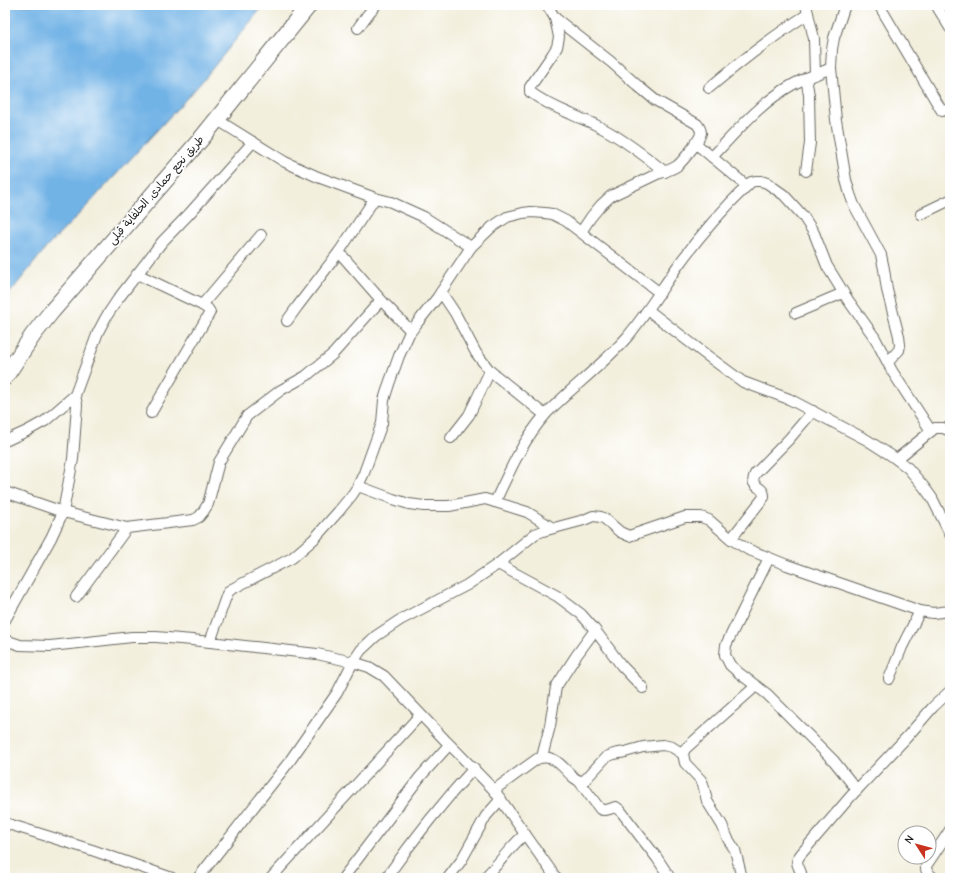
<svg xmlns="http://www.w3.org/2000/svg" width="955" height="883" font-family="'Comic Neue','Playpen Sans Arabic',sans-serif">
<style>
.water{fill:#72b3e6;stroke:#476881}
.lines{fill:none;stroke-linecap:round;stroke-linejoin:round}
.minor-casing{stroke:#676660;stroke-width:12}
.primary-casing{stroke:#676660;stroke-width:18}
.minor{stroke:#fff;stroke-width:10}
.primary{stroke:#fff;stroke-width:16}
.labels{text-anchor:middle;dominant-baseline:central;stroke-width:3.5;stroke-linejoin:round;paint-order:stroke}
.street-label{font-size:11px;fill:#1c1c1c;stroke:#fff}
</style>
<rect width="100%" height="100%" fill="#fff"/>
<filter id="ink" filterUnits="userSpaceOnUse"><feTurbulence type="fractalNoise" baseFrequency=".025" numOctaves="2"/><feDisplacementMap in="SourceGraphic" scale="8" xChannelSelector="R" yChannelSelector="G"/><feConvolveMatrix kernelMatrix="1 2 1 2 8 2 1 2 1" color-interpolation-filters="sRGB"/></filter>
<filter id="wash" filterUnits="userSpaceOnUse"><feTurbulence type="fractalNoise" baseFrequency=".012" numOctaves="4" result="noise"/><feDisplacementMap in="SourceGraphic" scale="16" xChannelSelector="R" yChannelSelector="G"/><feGaussianBlur stdDeviation="0.9" result="paint"/><feColorMatrix in="noise" values="0 0 0 0 0 0 0 0 0 0 0 0 0 0 0 0 0 1.4 0 .05"/><feComposite in="paint" operator="in"/></filter>
<g filter="url(#wash)">
<rect width="100%" height="100%" fill="#f3efdd"/>
<polygon class="water" points="5,5 264,5 199,85 86,207 46,248 5,299"/>
</g>
<g filter="url(#ink)">
<g class="lines">
<g class="minor-casing">
<g id="minor">
<path d="M 547,5 L 555,18 L 559,37 L 557,47 L 552,55 L 530,87 L 530,92 C 542,101 557,108 571,114 C 579,118 588,121 596,125 C 621,137 644,155 665,172"/>
<polyline points="806,5 814,39 815,75"/>
<polyline points="845,5 834,38 832,49 831,68 836,120 846,180 850,194 854,205 881,255 884,269 887,290 899,336 900,345 899,350 888,362"/>
<polyline points="879,5 940,108 942,111 950,109"/>
<polyline points="936,5 950,28"/>
<path d="M 555,18 L 611,62 L 638,86 L 655,100 L 697,124 C 699,127 701,129 701,133 C 700,140 683,161 677,166 C 671,170 664,172 657,174 L 611,196 L 601,205 L 591,217 L 581,232"/>
<polyline points="358,28 368,14 376,5"/>
<path d="M 709,88 C 740,62 773,36 808,14"/>
<polyline points="216,119 285,162 318,177 375,198 391,202 424,217 471,247"/>
<polyline points="695,143 747,186"/>
<path d="M 712,157 C 737,131 760,103 792,85 C 804,78 818,74 831,68"/>
<polyline points="806,171 810,143 809,95 806,78"/>
<polyline points="375,198 339,252 381,300"/>
<polyline points="921,214 950,200"/>
<polyline points="137,274 202,305 261,235"/>
<polyline points="441,292 455,313 476,353 490,371 545,415"/>
<polyline points="648,310 705,354 743,382 789,399 867,440 892,456 908,468 924,487 932,498 950,534"/>
<polyline points="796,313 843,293"/>
<polyline points="287,321 297,307 339,252"/>
<polyline points="151,413 209,314 210,312 208,309 202,305"/>
<polyline points="451,438 469,415 490,371"/>
<polyline points="5,441 27,431 45,421 75,395 98,332 106,317 118,299 162,242 189,214 253,142"/>
<polyline points="897,459 935,428 943,428 950,431"/>
<polyline points="358,486 393,499 409,504 424,506 449,506 485,499 495,502 527,512 553,528"/>
<polyline points="5,492 63,512 127,528 193,520 199,517 203,512 208,504 219,462 247,416 281,390 306,376 333,354 381,300 411,331"/>
<path d="M 495,502 C 509,472 523,440 545,415 C 552,407 561,400 569,392 C 589,374 610,357 628,336 C 646,314 661,290 677,267 C 699,236 724,208 751,182 L 755,181 L 761,181 L 767,183 L 784,195 L 803,216 L 814,233 L 827,266 L 848,300 L 875,338 L 892,371 L 931,431"/>
<path d="M 731,539 L 764,497 C 765,485 748,489 755,474 L 789,439 L 813,411"/>
<polyline points="769,558 726,645 725,655 730,665 739,673 767,694 834,761 857,790"/>
<polyline points="498,564 557,596 581,614 595,630 621,665 643,688"/>
<polyline points="76,597 127,528"/>
<polyline points="5,620 51,538 63,512 73,459 77,405 75,395"/>
<polyline points="5,640 20,645 50,646 79,643 132,637 156,637 192,640 317,654 353,662 369,667 384,676 445,740 459,754 494,790 556,878"/>
<polyline points="210,642 227,594 230,590 292,558 314,539 338,512 352,495 358,486 364,473 382,423 384,400 389,384 399,356 409,334 418,322 437,298 471,247 492,227 507,217 523,213 531,212 545,213 552,214 566,221 660,293"/>
<polyline points="889,679 902,647 920,611"/>
<polyline points="542,757 550,726 556,687 576,656 595,630"/>
<path d="M 579,781 L 600,809 C 605,812 611,808 616,807 L 620,810 L 657,858 L 670,878"/>
<path d="M 494,790 L 537,759 C 561,750 568,783 584,781 L 606,757 L 614,754 L 625,752 L 643,747 L 663,745 L 672,747 L 683,754"/>
<polyline points="5,823 92,850 172,878"/>
<path d="M 488,874 C 501,861 511,846 525,834"/>
<polyline points="198,878 289,762 337,693 353,662 361,650 376,636 400,620 467,585 498,564 535,534 543,531 584,520 593,516 601,517 605,519 620,532 629,536 685,517 701,517 709,520 731,539 747,549 787,565 920,611 933,613 950,611"/>
<polyline points="271,878 420,715"/>
<polyline points="343,878 420,777 449,745"/>
<path d="M 386,878 C 413,840 442,803 474,768"/>
<polyline points="448,878 461,861 486,816 501,799"/>
<polyline points="742,878 735,850 728,839 722,825 707,801 703,784 701,780 685,763 683,754 685,749 756,686"/>
<path d="M 800,878 L 801,873 C 798,864 794,863 801,854 L 851,796 L 906,738 L 933,707 L 950,691"/>
<path d="M 934,878 C 930,875 925,872 926,866 L 950,830"/>
</g>
</g>
<g class="primary-casing">
<polyline id="primary" points="5,377 33,335 52,311 201,139 309,5"/>
</g>
<use href="#minor" class="minor"/>
<use href="#primary" class="primary"/>
</g>
</g>
<g class="labels">
<g class="street-label">
<text transform="translate(156 190) rotate(-49)">طريق نجع حمادى, الحلفاية قبلى</text>
</g>
</g>
<rect width="955" height="883" fill="none" stroke="#fff" stroke-width="20"/>
<g transform="translate(917 845) rotate(306)"><circle r="19" fill="#ffffff" stroke="#a4a4a4"/>
<path d="M0-3L7 15L0 10L-7 15Z" fill="#c8321e"/>
<text y="-6" font-size="11" font-weight="bold" text-anchor="middle" fill="#1c1c1c">N</text>
</g>
</svg>
